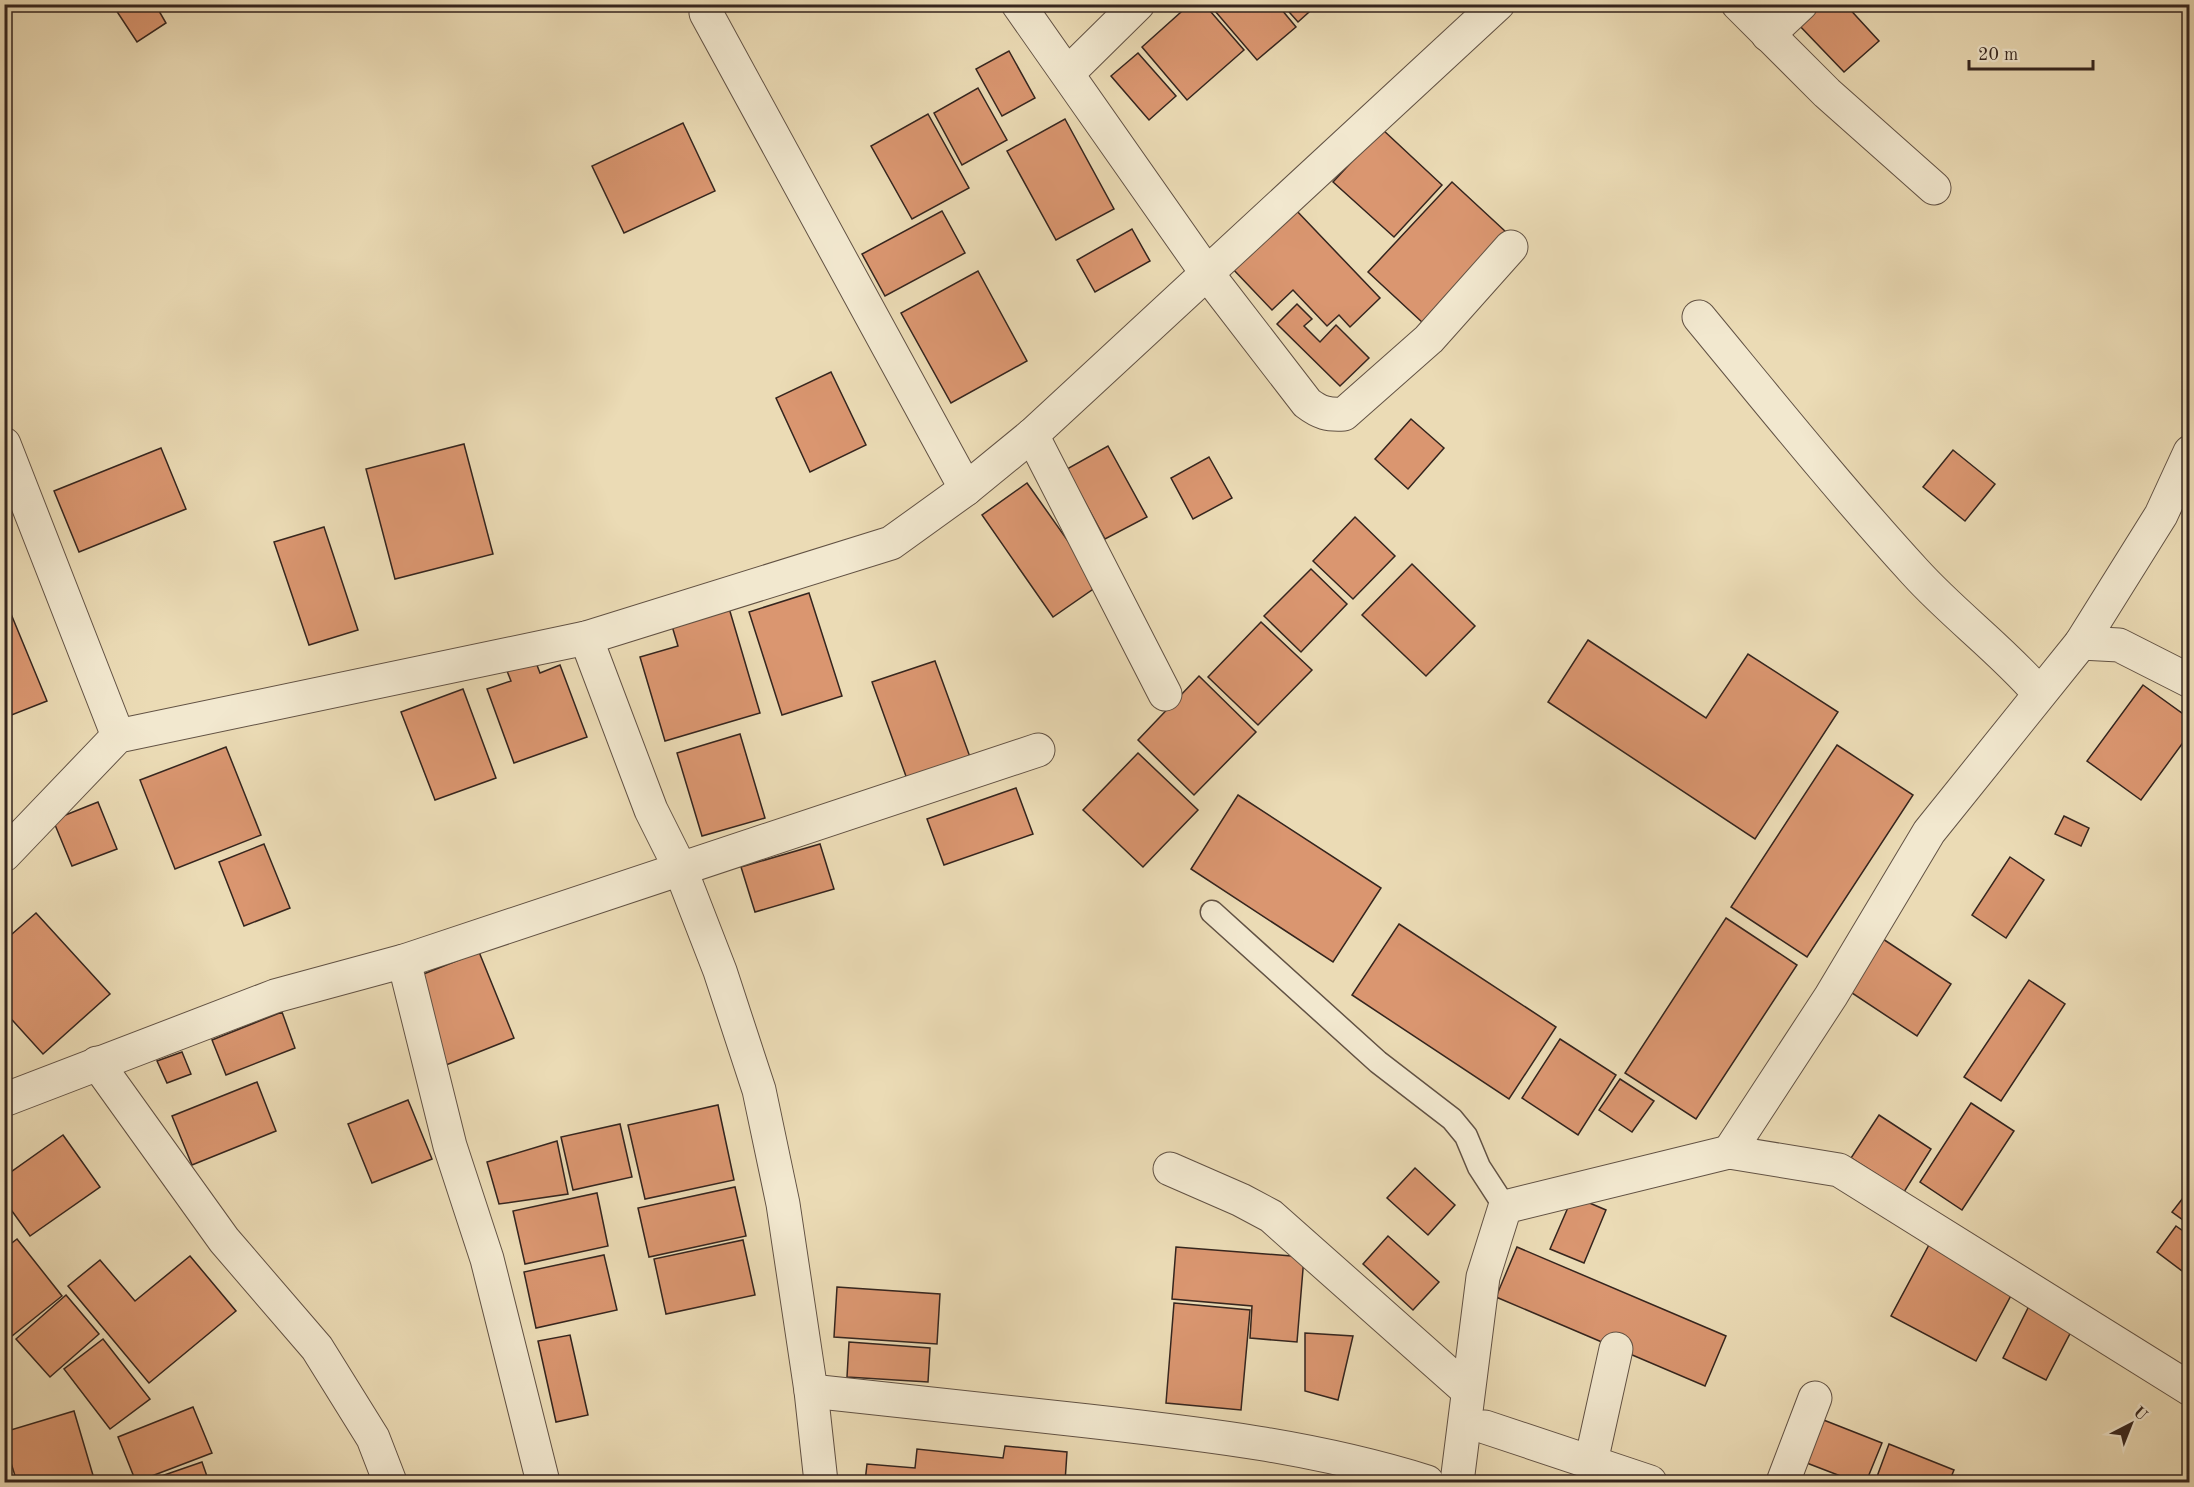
<svg xmlns="http://www.w3.org/2000/svg" width="2194" height="1487" font-family="'Old Standard TT',serif">
<style>
.building{fill:#da9670;stroke:#35251e;stroke-width:1.5}
.lines{fill:none;stroke-linecap:round;stroke-linejoin:round}
.lane-casing{stroke:#625244;stroke-width:25}
.street-casing{stroke:#625244;stroke-width:35}
.lane{stroke:#f2e8cf;stroke-width:22}
.street{stroke:#f2e8cf;stroke-width:33}
</style>
<rect width="100%" height="100%" fill="#ebdbb5"/>
<filter id="stains"><feTurbulence type="fractalNoise" baseFrequency=".00333" numOctaves="4"/><feColorMatrix values="0 0 0 0 .2 0 0 0 0 .09 0 0 0 0 .02 0 0 0 .5 -.17"/></filter>
<radialGradient id="worn" r=".72"><stop offset=".6" stop-color="#630" stop-opacity="0"/><stop offset="1" stop-color="#630" stop-opacity=".3"/></radialGradient>
<g class="building">
<polygon points="112,4 155,4 166,23 137,42"/>
<polygon points="1190,4 1204,4 1244,50 1187,100 1142,47"/>
<polygon points="1209,4 1277,4 1296,27 1257,60"/>
<polygon points="1282,4 1318,4 1298,22"/>
<polygon points="1818,4 1845,4 1879,41 1844,72 1797,23"/>
<polygon points="1009,51 1035,98 1002,116 976,69"/>
<polygon points="1138,53 1176,96 1149,120 1111,76"/>
<polygon points="978,88 1007,140 962,165 934,113"/>
<polygon points="928,114 969,188 912,219 871,146"/>
<polygon points="1065,119 1114,209 1056,240 1007,151"/>
<polygon points="683,123 715,191 624,233 592,166"/>
<polygon points="1382,129 1442,185 1394,237 1333,182"/>
<polygon points="1452,182 1506,232 1423,323 1368,272"/>
<polygon points="1294,208 1380,298 1350,327 1339,315 1327,326 1293,290 1272,310 1231,267"/>
<polygon points="942,211 965,253 885,296 862,254"/>
<polygon points="1132,229 1150,261 1095,292 1077,260"/>
<polygon points="978,271 1027,361 951,403 901,313"/>
<polygon points="1297,304 1312,319 1304,326 1320,342 1336,325 1369,358 1340,386 1277,324"/>
<polygon points="831,372 866,445 810,472 776,398"/>
<polygon points="1411,419 1444,448 1408,489 1375,459"/>
<polygon points="464,444 493,554 395,579 366,469"/>
<polygon points="1108,446 1147,517 1105,539 1067,469"/>
<polygon points="161,448 186,509 79,552 54,491"/>
<polygon points="1953,450 1995,484 1965,521 1923,487"/>
<polygon points="1209,457 1232,498 1193,519 1171,478"/>
<polygon points="1027,483 1099,585 1053,617 982,515"/>
<polygon points="1355,517 1395,556 1353,599 1313,561"/>
<polygon points="324,527 358,630 309,645 274,542"/>
<polygon points="1412,564 1475,626 1426,676 1362,615"/>
<polygon points="1311,569 1347,604 1301,652 1264,616"/>
<polygon points="809,593 842,696 782,715 749,612"/>
<polygon points="4,597 47,701 4,718"/>
<polygon points="729,608 760,713 665,741 640,657 678,646 672,626"/>
<polygon points="1261,622 1312,670 1258,725 1208,677"/>
<polygon points="1588,640 1706,718 1748,654 1838,712 1755,839 1548,702"/>
<polygon points="535,660 540,673 560,665 587,737 514,763 487,689 511,681 507,671"/>
<polygon points="935,661 970,757 907,779 872,682"/>
<polygon points="1199,676 1256,732 1194,795 1138,740"/>
<polygon points="2143,685 2190,719 2190,733 2141,800 2087,761"/>
<polygon points="463,689 496,778 435,800 401,712"/>
<polygon points="740,734 765,818 702,836 677,753"/>
<polygon points="1837,745 1913,795 1807,957 1731,907"/>
<polygon points="226,747 261,835 175,869 140,780"/>
<polygon points="1138,753 1198,810 1143,867 1083,810"/>
<polygon points="1016,788 1033,834 944,865 927,819"/>
<polygon points="1238,795 1381,888 1333,962 1191,869"/>
<polygon points="98,802 117,849 72,866 53,820"/>
<polygon points="2064,816 2089,828 2081,846 2055,834"/>
<polygon points="264,844 290,908 244,926 219,862"/>
<polygon points="820,844 834,889 755,912 741,867"/>
<polygon points="2010,857 2044,880 2006,938 1972,915"/>
<polygon points="36,913 110,994 43,1054 4,1011 4,941"/>
<polygon points="1726,918 1797,965 1696,1119 1625,1073"/>
<polygon points="1399,924 1556,1027 1509,1099 1352,995"/>
<polygon points="1883,939 1951,984 1917,1036 1849,991"/>
<polygon points="479,952 514,1038 446,1065 411,979"/>
<polygon points="2029,980 2065,1004 2001,1101 1964,1077"/>
<polygon points="282,1012 295,1048 226,1075 212,1040"/>
<polygon points="1560,1039 1616,1075 1578,1135 1522,1098"/>
<polygon points="182,1052 191,1074 167,1083 157,1061"/>
<polygon points="1620,1079 1654,1101 1632,1132 1599,1110"/>
<polygon points="257,1082 276,1131 192,1165 172,1116"/>
<polygon points="408,1100 432,1159 372,1183 348,1124"/>
<polygon points="1971,1103 2014,1131 1962,1210 1920,1182"/>
<polygon points="718,1105 734,1180 645,1199 628,1125"/>
<polygon points="1879,1115 1931,1149 1904,1192 1851,1158"/>
<polygon points="620,1124 632,1177 573,1190 561,1137"/>
<polygon points="63,1135 100,1187 30,1236 4,1200 4,1177"/>
<polygon points="557,1141 568,1194 499,1204 487,1162"/>
<polygon points="1415,1168 1455,1205 1428,1235 1387,1198"/>
<polygon points="735,1187 746,1236 649,1257 638,1208"/>
<polygon points="2190,1189 2190,1225 2172,1212"/>
<polygon points="597,1193 608,1246 525,1264 513,1211"/>
<polygon points="1573,1196 1606,1210 1584,1263 1550,1249"/>
<polygon points="2176,1226 2190,1236 2190,1277 2157,1252"/>
<polygon points="1388,1236 1439,1282 1413,1310 1363,1264"/>
<polygon points="17,1239 62,1296 12,1336 4,1326 4,1249"/>
<polygon points="743,1240 755,1295 666,1314 654,1259"/>
<polygon points="1930,1243 2015,1288 1976,1361 1891,1316"/>
<polygon points="1176,1247 1304,1257 1297,1342 1250,1338 1252,1306 1172,1299"/>
<polygon points="1517,1247 1726,1336 1705,1386 1496,1297"/>
<polygon points="604,1255 617,1310 536,1328 524,1272"/>
<polygon points="190,1256 236,1311 149,1383 68,1286 100,1260 135,1301"/>
<polygon points="837,1287 940,1294 937,1344 834,1337"/>
<polygon points="66,1295 99,1334 50,1377 16,1339"/>
<polygon points="2032,1300 2076,1322 2046,1380 2003,1358"/>
<polygon points="1174,1303 1250,1310 1241,1410 1166,1403"/>
<polygon points="1305,1333 1353,1336 1338,1400 1305,1391"/>
<polygon points="570,1335 588,1415 556,1422 538,1341"/>
<polygon points="103,1339 150,1399 110,1429 64,1369"/>
<polygon points="849,1342 930,1348 928,1382 847,1377"/>
<polygon points="193,1407 212,1453 136,1482 118,1437"/>
<polygon points="74,1411 95,1482 17,1482 4,1441 4,1432"/>
<polygon points="1816,1417 1882,1443 1866,1482 1856,1482 1799,1460"/>
<polygon points="1889,1444 1954,1470 1949,1482 1875,1482"/>
<polygon points="1005,1446 1067,1452 1065,1482 865,1482 867,1464 915,1468 917,1449 1003,1458"/>
<polygon points="202,1462 209,1482 144,1482"/>
</g>
<g class="lines">
<g class="lane-casing">
<polyline id="lane" points="1212,912 1378,1062 1452,1119 1466,1136 1479,1167 1505,1207"/>
</g>
<g class="street-casing">
<g id="street">
<path d="M 1018,4 L 1206,272 L 1307,403 C 1320,413 1328,415 1344,414 L 1429,339 L 1511,247"/>
<polyline points="1738,4 1827,93 1934,188"/>
<polyline points="706,13 966,489"/>
<polyline points="1768,35 1801,4"/>
<polyline points="1068,73 1138,4"/>
<path d="M 1699,317 C 1770,403 1840,490 1915,572 C 1954,615 2001,649 2039,693"/>
<polyline points="1032,435 1165,694"/>
<polyline points="4,444 118,736"/>
<polyline points="586,638 651,810 680,868 720,971 759,1090 783,1204 811,1391 821,1482"/>
<polyline points="2081,643 2119,645 2190,681"/>
<polyline points="4,855 118,736 586,638 891,543 966,489 1032,435 1498,4"/>
<polyline points="404,961 450,1146 487,1259 543,1482"/>
<polyline points="97,1063 224,1240 317,1348 373,1438 390,1482"/>
<polyline points="4,1100 275,996 404,961 1038,750"/>
<polyline points="1729,1152 1831,996 1929,832 2081,643 2161,515 2190,452"/>
<polyline points="1170,1169 1241,1200 1271,1216 1467,1390"/>
<path d="M 811,1391 C 903,1401 996,1411 1088,1421 C 1203,1434 1316,1447 1427,1482"/>
<polyline points="1485,1427 1650,1482"/>
<polyline points="1591,1462 1616,1349"/>
<polyline points="1457,1482 1483,1277 1505,1207 1729,1152 1839,1170 2190,1389"/>
<polyline points="1783,1482 1815,1398"/>
</g>
</g>
<use href="#lane" class="lane"/>
<use href="#street" class="street"/>
</g>
<rect width="2194" height="1487" fill="none" stroke="#ebdbb5" stroke-width="24"/>
<rect x="6" y="6" width="2182" height="1475" fill="none" stroke="#35251e" stroke-width="3"/>
<rect x="12" y="12" width="2170" height="1463" fill="none" stroke="#35251e" stroke-width="1.5"/>
<g transform="translate(2131 1424) rotate(42)" stroke="#f2e8cf" stroke-width="4.5" paint-order="stroke">
<path d="M0-4.5L10 22L0 15L-10 22Z" fill="#35251e"/>
<text y="-9" font-size="16" font-weight="bold" text-anchor="middle" fill="#35251e">U</text>
</g>
<path d="M1969 60v9h124v-9" fill="none" stroke="#35251e" stroke-width="3"/>
<text x="1978" y="60" font-size="18" fill="#35251e" stroke="#f2e8cf" stroke-width="4.5" paint-order="stroke">20 m</text>
<rect width="100%" height="100%" filter="url(#stains)"/>
<rect width="100%" height="100%" fill="url(#worn)"/>
</svg>
